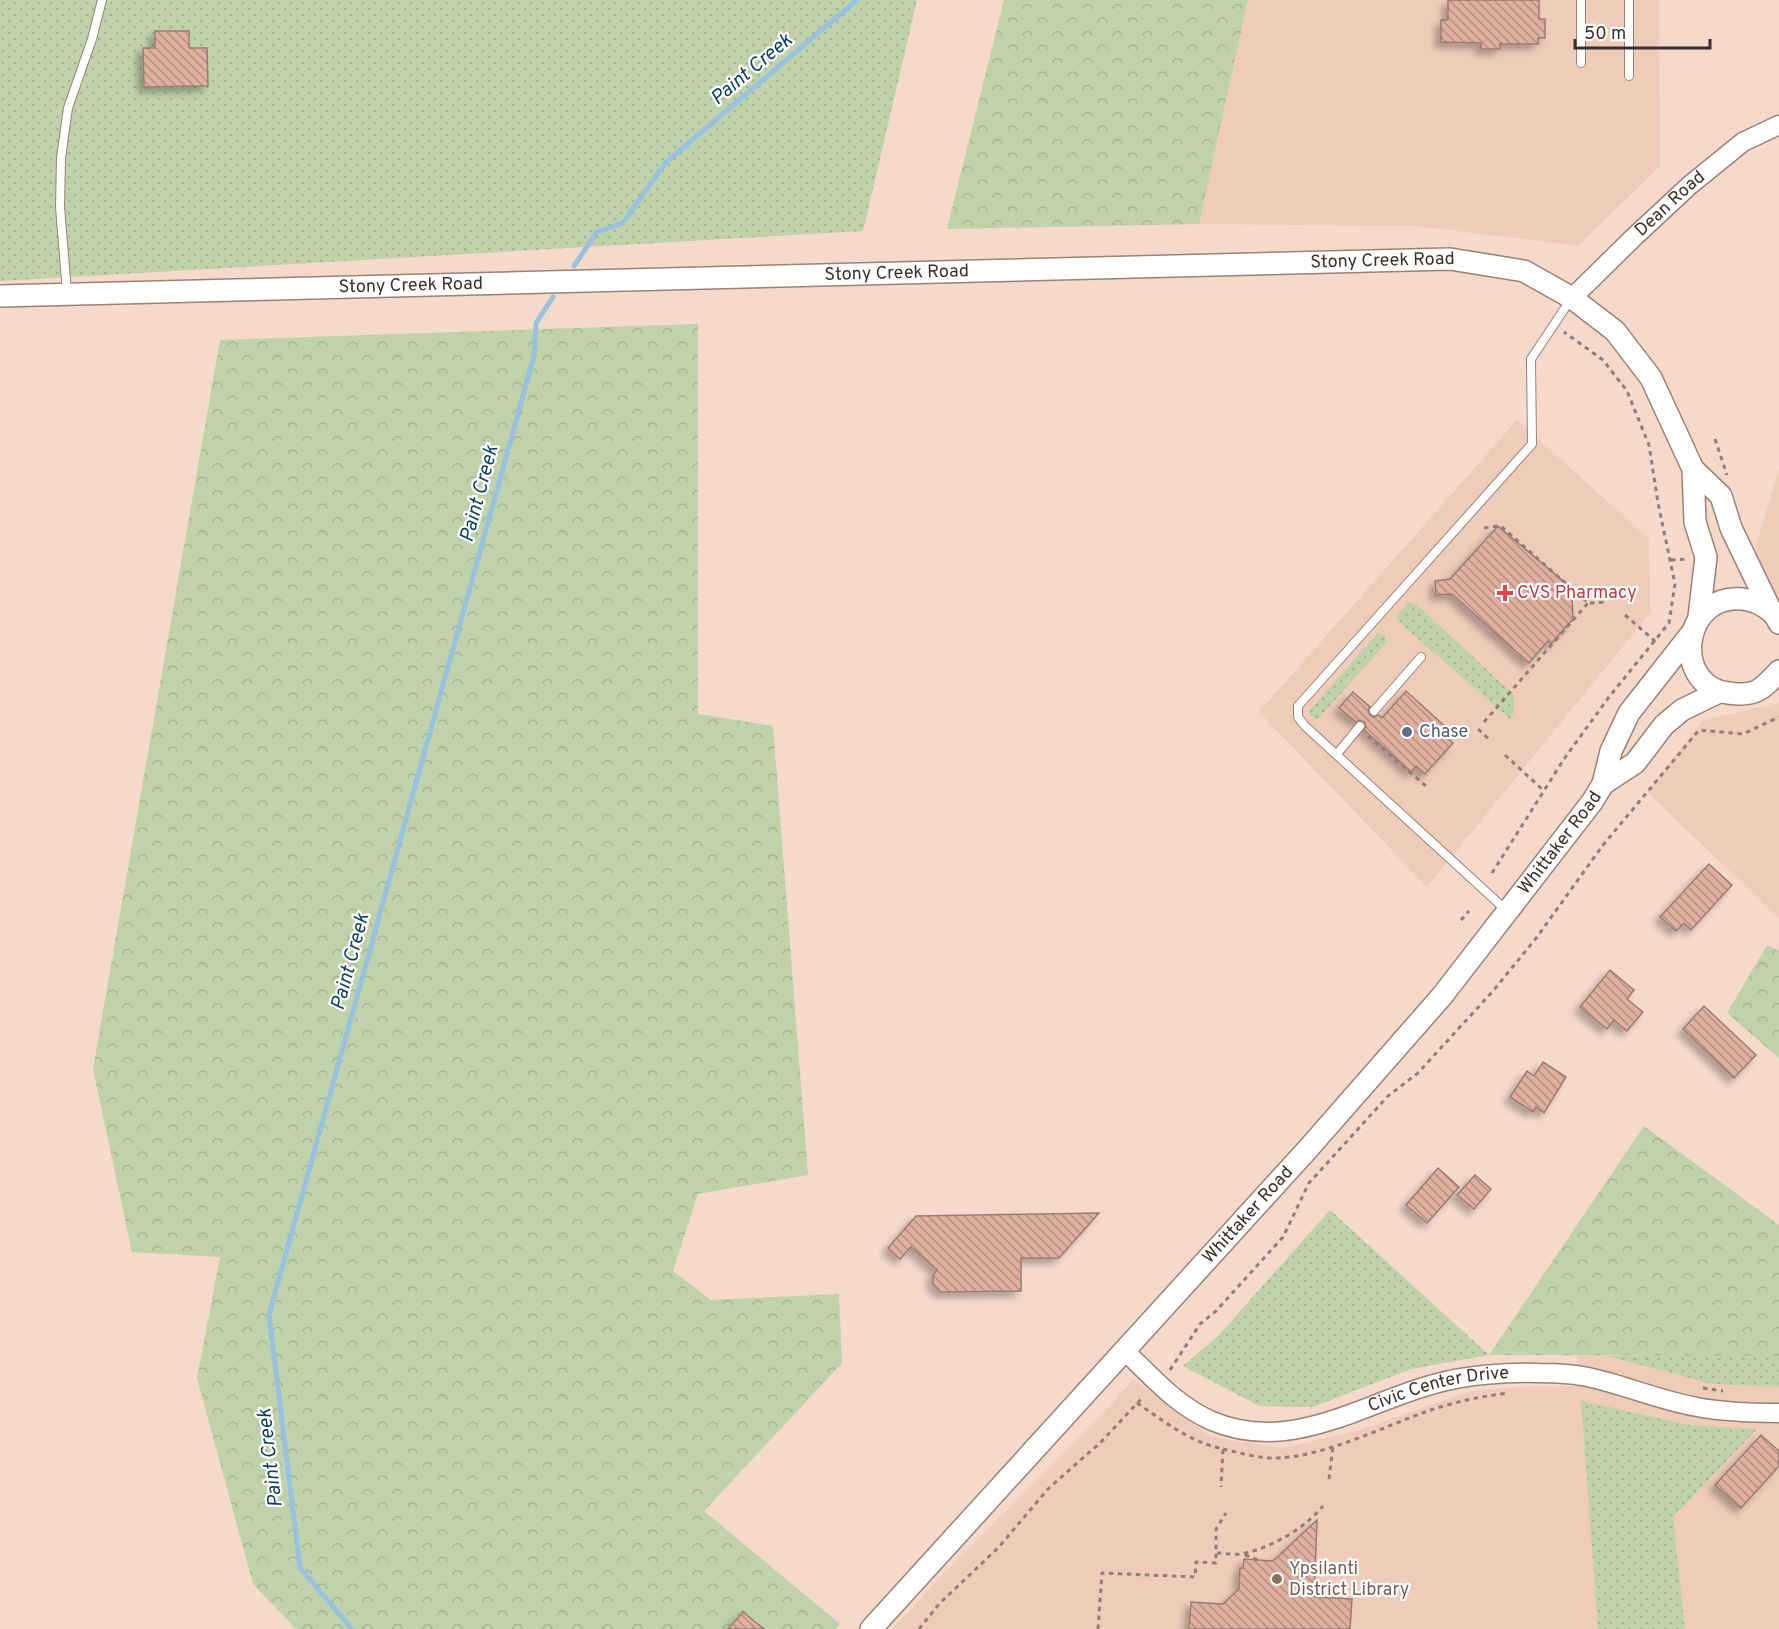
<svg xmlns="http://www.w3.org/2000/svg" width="1779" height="1629" font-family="Overpass,sans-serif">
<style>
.built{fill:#efcbb9}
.grass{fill:url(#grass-dots)}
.forest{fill:url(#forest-crowns)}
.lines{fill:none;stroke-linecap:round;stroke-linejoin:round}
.stream{stroke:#98c2e0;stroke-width:5}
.building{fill:url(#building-back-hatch);stroke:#997d74;stroke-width:1.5;filter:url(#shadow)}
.service-casing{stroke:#9c8275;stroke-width:10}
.tertiary-casing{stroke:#9c8275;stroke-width:21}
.secondary-casing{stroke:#9c8275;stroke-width:24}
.path{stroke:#917e74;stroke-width:3;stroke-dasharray:4.5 4.5;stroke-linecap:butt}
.service{stroke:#fff;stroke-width:8}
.tertiary{stroke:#fff;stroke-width:18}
.secondary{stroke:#fff;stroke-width:21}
.health-dot{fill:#e0444e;stroke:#fff;stroke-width:2}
.service-dot{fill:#5c6f8a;stroke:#fff;stroke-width:2}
.education-dot{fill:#8d6e63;stroke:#fff;stroke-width:2}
.labels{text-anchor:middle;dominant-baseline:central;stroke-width:4.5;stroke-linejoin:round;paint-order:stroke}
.street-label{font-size:18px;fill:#3a2f29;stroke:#fff}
.health-label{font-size:18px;fill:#be3a42;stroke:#fff;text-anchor:start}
.service-label{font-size:18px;fill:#4e5e75;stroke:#fff;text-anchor:start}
.education-label{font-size:18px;fill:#785e54;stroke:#fff;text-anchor:start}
.water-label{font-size:20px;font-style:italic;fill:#0a3e5c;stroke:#fff}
</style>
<defs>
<pattern id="grass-dots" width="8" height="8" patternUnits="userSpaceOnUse" patternTransform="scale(1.5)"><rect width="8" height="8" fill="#bfd2aa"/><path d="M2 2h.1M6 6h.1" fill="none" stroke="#a5b592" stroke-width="1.8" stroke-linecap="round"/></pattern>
<pattern id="forest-crowns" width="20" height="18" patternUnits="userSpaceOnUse" patternTransform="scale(1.5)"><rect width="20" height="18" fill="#bfd2aa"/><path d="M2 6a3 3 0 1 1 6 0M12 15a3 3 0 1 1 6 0" fill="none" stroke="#a5b592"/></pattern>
<pattern id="building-back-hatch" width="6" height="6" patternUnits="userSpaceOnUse" patternTransform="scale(1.5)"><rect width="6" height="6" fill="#e0af9f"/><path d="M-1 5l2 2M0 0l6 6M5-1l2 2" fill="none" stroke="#b78f82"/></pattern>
<filter id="shadow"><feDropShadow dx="-5.5" dy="5.5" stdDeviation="3" flood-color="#0004"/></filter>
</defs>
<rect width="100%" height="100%" fill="#f5d9ca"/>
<g class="built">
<polygon points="1248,0 1659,0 1660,166 1578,246 1415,226 1199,224"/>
<polygon points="1517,420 1649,539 1650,613 1427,887 1259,712"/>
<polygon points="1779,469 1779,600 1759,575 1756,546"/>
<polygon points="1779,703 1779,918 1647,792 1703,720"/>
<polygon points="1577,1356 1779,1356 1779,1629 893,1629 941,1576 1104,1413 1133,1379 1211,1437 1282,1448 1360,1430 1471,1391 1532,1386 1579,1386"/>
</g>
<g class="grass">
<polygon points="0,0 917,0 863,231 0,281"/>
<polygon points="1409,602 1416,604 1514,695 1514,712 1510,719 1399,622 1397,615"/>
<polygon points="1381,633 1385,635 1386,643 1320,717 1316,719 1309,715 1310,710 1377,634"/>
<polygon points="1330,1210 1489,1355 1411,1369 1313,1407 1259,1406 1183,1366 1219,1335"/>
<polygon points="1779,1354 1779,1387 1712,1384 1607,1356"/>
<polygon points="1581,1401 1689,1425 1757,1429 1673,1517 1685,1629 1598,1629"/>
</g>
<g class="forest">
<polygon points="1004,0 1248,0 1199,224 947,229"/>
<polygon points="698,324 698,714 773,726 808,1175 698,1194 673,1271 711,1300 839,1294 842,1363 704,1511 840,1624 836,1629 296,1629 253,1584 197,1378 220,1257 132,1252 93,1069 220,340"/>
<polygon points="1767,945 1779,951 1779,1058 1727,1013"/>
<polygon points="1644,1126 1779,1225 1779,1356 1489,1355"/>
</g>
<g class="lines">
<g class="stream">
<polyline points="574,266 597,232 623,223 665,163 857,0"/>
<polyline points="352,1629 300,1568 269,1315 534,356 536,323 553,297"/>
</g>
</g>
<g class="building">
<polygon points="1448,0 1539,0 1539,19 1545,19 1545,38 1538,38 1538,44 1500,44 1500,49 1481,49 1481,43 1441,42 1441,20 1448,20"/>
<polygon points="155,31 189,31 189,48 207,48 208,86 144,87 143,48 155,48"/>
<polygon points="1498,526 1575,591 1572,596 1573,619 1551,644 1548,641 1529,663 1452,594 1436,595 1435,581 1450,579"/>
<polygon points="1406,691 1449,730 1444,735 1453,743 1425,774 1416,766 1411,772 1364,730 1366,726 1364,722 1360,720 1356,722 1339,708 1353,692 1370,707 1368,710 1370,715 1373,717 1379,715 1382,718"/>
<polygon points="1709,864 1732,885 1691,930 1684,923 1676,931 1660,917"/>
<polygon points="1610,970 1634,990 1627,999 1643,1012 1627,1031 1614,1020 1607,1029 1580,1007"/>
<polygon points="1704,1006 1756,1055 1734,1078 1683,1029"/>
<polygon points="1543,1062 1566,1077 1544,1113 1536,1107 1533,1112 1510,1097 1527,1071 1534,1076"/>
<polygon points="1438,1168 1459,1187 1427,1223 1406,1205"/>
<polygon points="1475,1175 1491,1189 1474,1209 1457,1195"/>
<polygon points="1099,1213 1059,1258 1021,1258 1021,1291 941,1292 933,1284 933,1276 937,1270 911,1247 900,1259 888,1248 916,1216"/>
<polygon points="1761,1435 1779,1451 1779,1466 1741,1508 1715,1485"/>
<polygon points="1317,1520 1314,1597 1352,1599 1350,1629 1189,1629 1191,1602 1223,1604 1239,1589 1240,1568 1243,1568 1244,1559 1273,1561"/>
<polygon points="743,1612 764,1629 728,1629"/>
</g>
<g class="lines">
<g class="service-casing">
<g id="service">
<polyline points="1581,63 1581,0"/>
<polyline points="1629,76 1629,0"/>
<polyline points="67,292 60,207 61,158 68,108 92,39 102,0"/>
<polyline points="1374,711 1421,657"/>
<polyline points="1337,754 1360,726"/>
<polyline points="1506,910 1305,726 1298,717 1298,706 1532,444 1531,359 1571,299"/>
</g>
</g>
<g class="tertiary-casing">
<g id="tertiary">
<path id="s1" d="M 1572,298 L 1633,238 L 1690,185 L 1743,142 L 1779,125"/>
<path id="s2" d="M 1124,1350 C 1151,1376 1177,1406 1212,1421 C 1291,1454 1361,1404 1434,1384 C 1465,1375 1506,1372 1538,1373 C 1555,1373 1576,1374 1592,1378 C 1627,1386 1662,1401 1697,1407 C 1723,1412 1753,1413 1779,1413"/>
</g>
</g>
<g class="secondary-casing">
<g id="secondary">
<path id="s3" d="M 0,296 L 1450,259 L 1524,271 L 1572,298 L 1615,331 L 1651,378 L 1693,469 L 1695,522 L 1706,557 L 1699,617"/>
<polyline points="1693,469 1721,496 1731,528 1771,611"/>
<path d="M 1779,623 C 1775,611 1759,602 1748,600 C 1683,587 1669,685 1728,693 C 1755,697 1762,690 1779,671"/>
<polyline points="1603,784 1635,763 1664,725 1682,710 1719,692"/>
<path id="s4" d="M 871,1629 L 1307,1150 L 1442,996 L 1592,802 L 1603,784 L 1611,751 L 1629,713 L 1691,634"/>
</g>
</g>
<g class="path">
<polyline points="1715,439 1727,475"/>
<polyline points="1484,528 1498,526 1502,527 1588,603 1607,602"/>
<polyline points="1671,560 1687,559"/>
<polyline points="1625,615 1656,642"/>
<polyline points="1484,722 1588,603"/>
<polyline points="1478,729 1490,740"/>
<polyline points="1368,736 1426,786"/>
<polyline points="1505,755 1544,791"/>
<polyline points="1492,873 1564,759 1609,697 1669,623 1675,584 1658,503 1649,445 1627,391 1603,360 1564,332"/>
<polyline points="1461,920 1469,911"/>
<polyline points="1170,1370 1200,1324 1216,1311 1283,1237 1309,1183 1388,1096 1418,1073 1493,991 1537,937 1603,845 1699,730 1743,734 1779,717"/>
<polyline points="1703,1388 1723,1391"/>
<path d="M 1137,1403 C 1165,1422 1190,1442 1223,1449 L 1221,1487"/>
<path d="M 1223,1449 C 1241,1453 1260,1459 1278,1458 C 1325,1456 1383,1427 1428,1411 C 1454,1402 1482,1396 1509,1393"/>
<polyline points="1329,1479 1333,1446"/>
<path d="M 1217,1553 C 1226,1553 1237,1556 1246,1553 C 1274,1546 1305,1528 1323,1506"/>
<polyline points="1245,1555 1258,1560"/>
<polyline points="919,1629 940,1603 998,1548 1048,1489 1102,1441 1143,1397"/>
<polyline points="1098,1629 1102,1573 1195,1577 1196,1562 1216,1563 1216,1529 1226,1513"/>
</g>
<use href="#service" class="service"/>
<use href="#tertiary" class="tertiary"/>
<use href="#secondary" class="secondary"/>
</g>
<path class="health-dot" d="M1502 584h6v6h6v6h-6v6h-6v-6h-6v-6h6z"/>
<circle class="service-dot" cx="1407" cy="732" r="6"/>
<circle class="education-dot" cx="1277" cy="1579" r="6"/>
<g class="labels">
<g class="street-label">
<text stroke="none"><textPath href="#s1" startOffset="136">Dean Road</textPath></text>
<text stroke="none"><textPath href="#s3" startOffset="1383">Stony Creek Road</textPath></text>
<text stroke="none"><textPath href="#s3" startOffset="897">Stony Creek Road</textPath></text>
<text stroke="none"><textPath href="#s3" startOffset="411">Stony Creek Road</textPath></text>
<text stroke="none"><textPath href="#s4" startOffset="1046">Whittaker Road</textPath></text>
<text stroke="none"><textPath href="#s4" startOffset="560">Whittaker Road</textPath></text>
<text stroke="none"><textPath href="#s2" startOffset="348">Civic Center Drive</textPath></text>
</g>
<g class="health-label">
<text x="1517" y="593">CVS Pharmacy</text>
</g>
<g class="service-label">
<text x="1419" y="732">Chase</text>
</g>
<g class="education-label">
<text x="1289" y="1569">Ypsilanti<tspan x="1289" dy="21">District Library</tspan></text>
</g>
<g class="water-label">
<text transform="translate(752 70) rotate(-40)">Paint Creek</text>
<text transform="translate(480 494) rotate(-75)">Paint Creek</text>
<text transform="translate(351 962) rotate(-75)">Paint Creek</text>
<text transform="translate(271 1458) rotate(-97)">Paint Creek</text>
</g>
</g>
<path d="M1575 39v9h135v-9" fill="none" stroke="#3a2f29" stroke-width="3"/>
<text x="1584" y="39" font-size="18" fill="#3a2f29" stroke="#ffffff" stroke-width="4.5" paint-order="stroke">50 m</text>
</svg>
